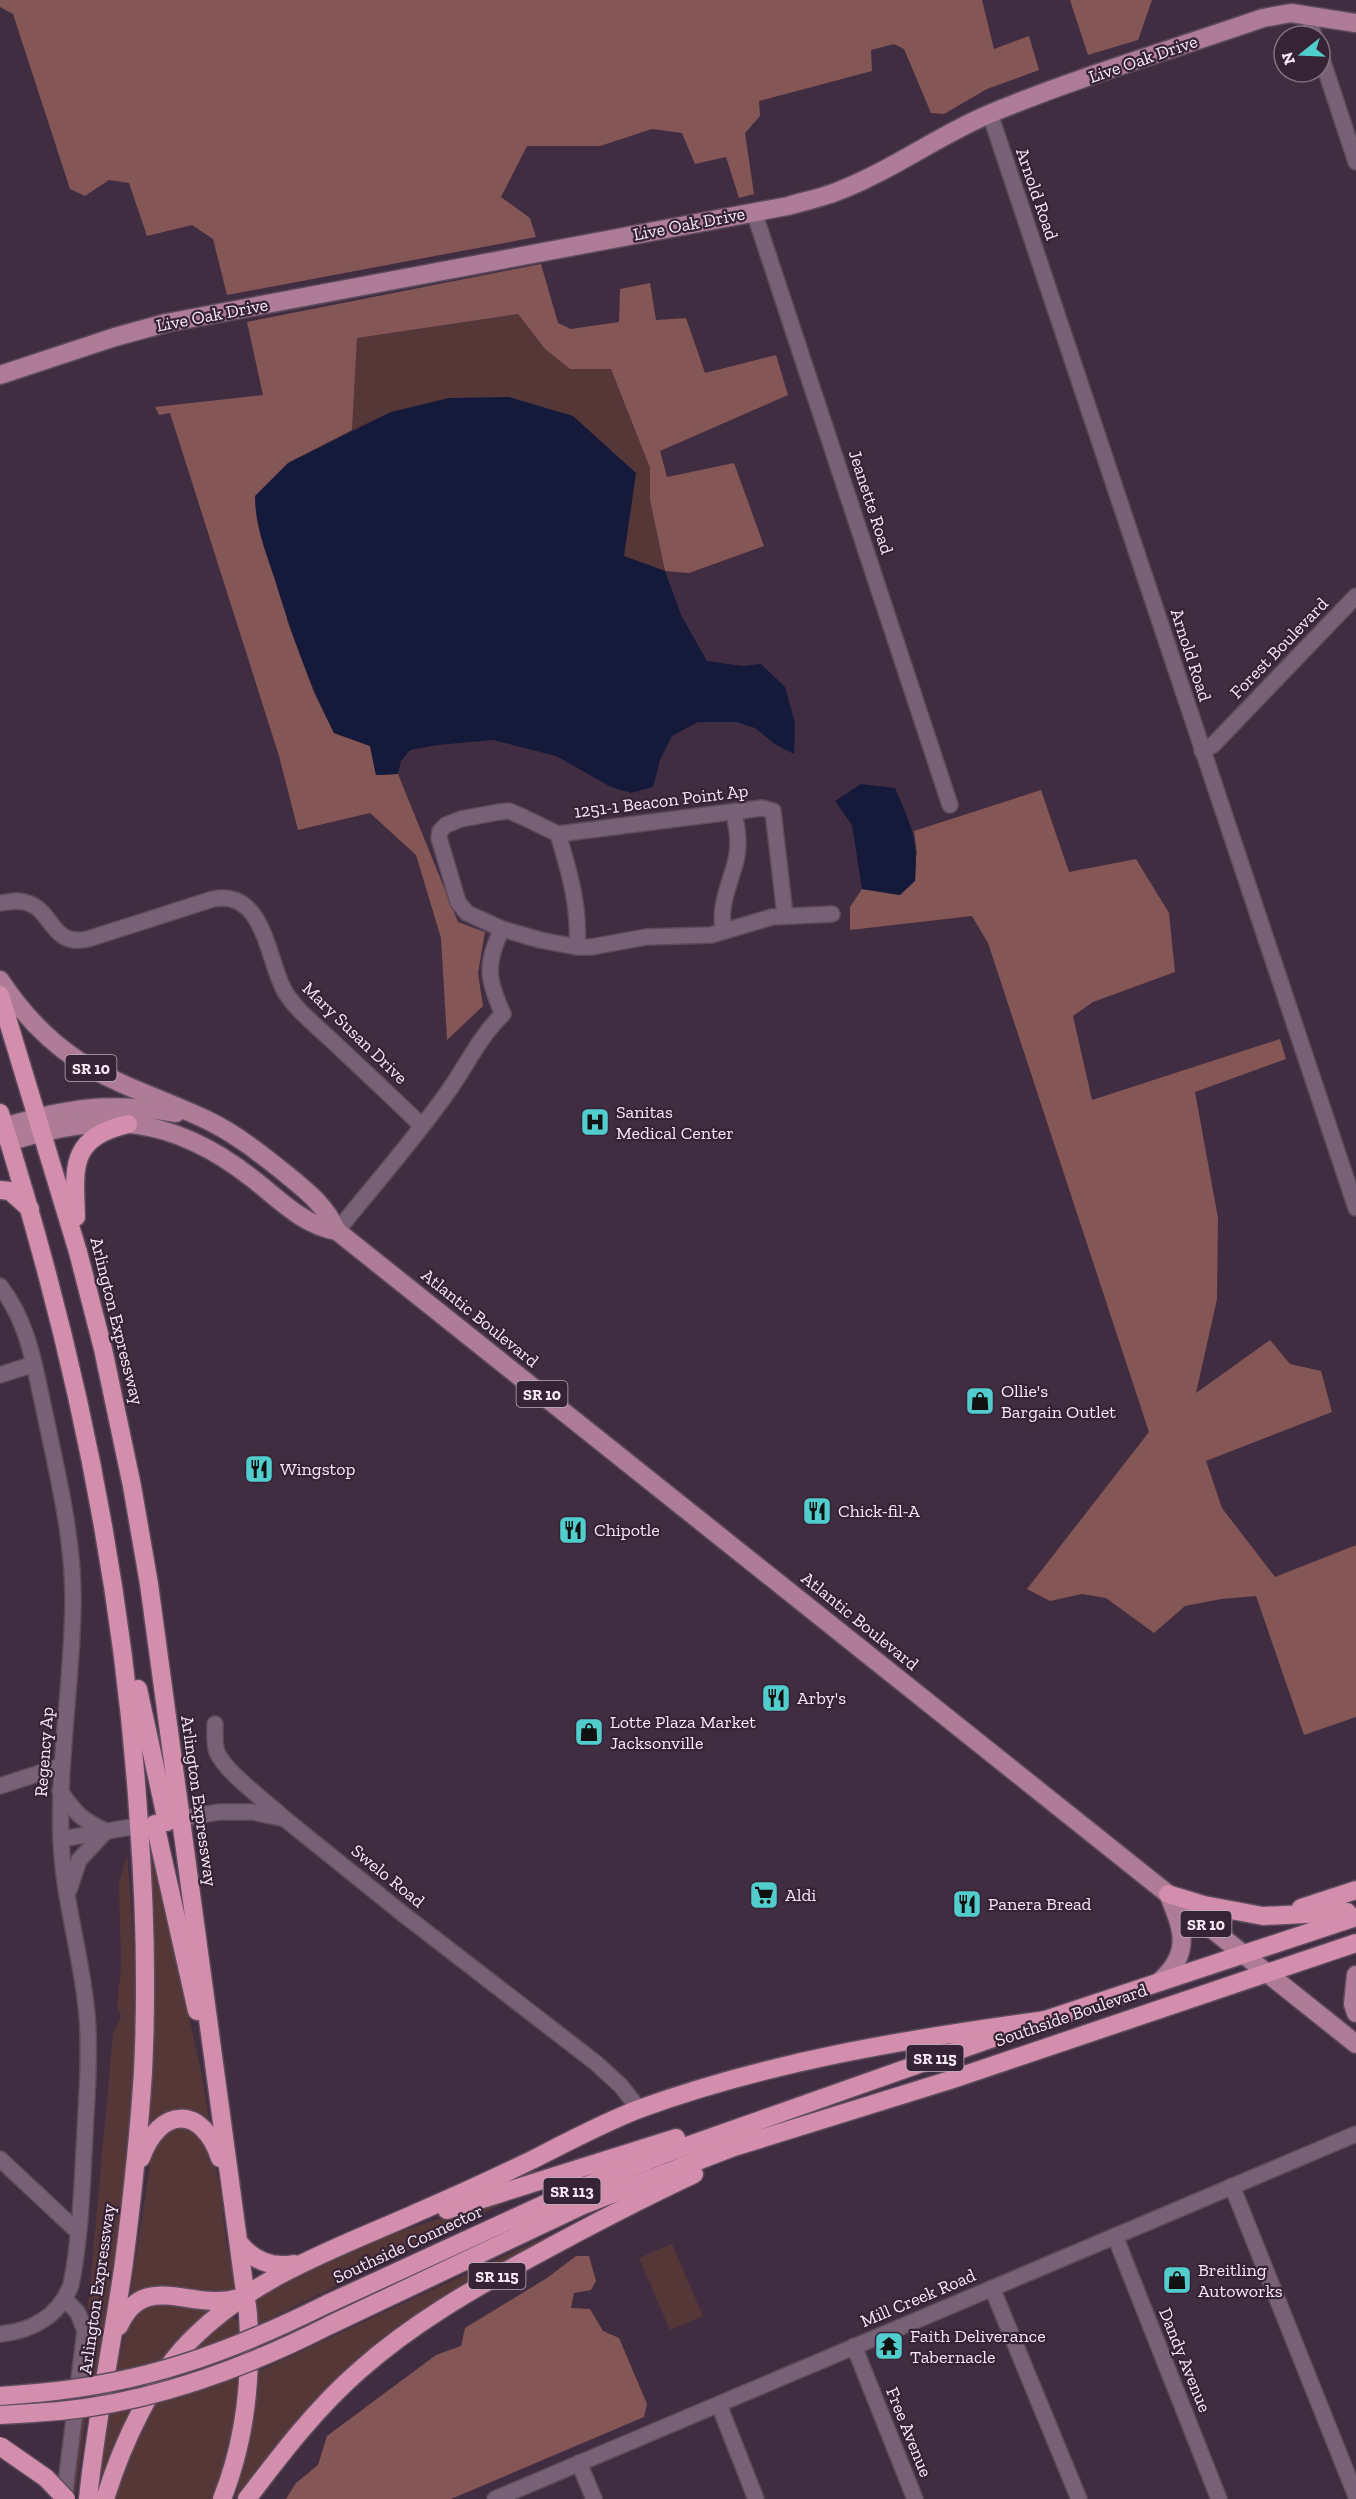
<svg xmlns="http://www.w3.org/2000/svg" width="1356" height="2499" font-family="'Zilla Slab',serif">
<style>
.green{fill:#553737}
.forest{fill:#855656}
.water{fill:#151a3b}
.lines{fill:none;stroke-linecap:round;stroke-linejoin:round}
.minor-casing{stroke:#5d4b5d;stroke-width:18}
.major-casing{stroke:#5d4b5d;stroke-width:21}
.highway-casing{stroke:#5d4b5d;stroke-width:21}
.minor{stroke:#786177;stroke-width:15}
.major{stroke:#ae7c96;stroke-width:18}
.highway{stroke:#d28eaa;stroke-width:18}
.highway-bridge-casing{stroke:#5d4b5d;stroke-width:21;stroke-linecap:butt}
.highway-bridge{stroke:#d28eaa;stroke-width:18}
.labels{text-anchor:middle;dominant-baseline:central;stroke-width:4.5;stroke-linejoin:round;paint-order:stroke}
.shield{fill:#372336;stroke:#bdaebc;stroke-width:1.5}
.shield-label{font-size:16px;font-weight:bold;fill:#f7e9f6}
.street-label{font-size:18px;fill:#f7e9f6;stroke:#372336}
.poi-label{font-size:18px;fill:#f7e9f6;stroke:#372336;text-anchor:start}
</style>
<rect width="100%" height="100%" fill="#412d41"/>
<g class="green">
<polygon points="518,314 545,349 611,369 650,468 650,500 665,571 624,556 636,473 391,412 352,430 357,338"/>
<polygon points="148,1841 150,1842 202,2075 210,2125 147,2132"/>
<polygon points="127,1854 132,1915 137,2036 129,2164 119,2253 100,2361 86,2421 75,2499 70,2499 94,2328 93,2318 88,2307 113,2034 121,2017 117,2005 121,1967 119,1883"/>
<path d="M 182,2128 C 223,2134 221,2213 227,2245 C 230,2260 237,2274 239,2290 L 232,2295 L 150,2287 L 130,2294 L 152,2152 C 158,2138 166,2129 182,2128 Z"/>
<path d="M 518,2193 L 518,2196 L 255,2326 L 253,2297 C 335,2248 428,2223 518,2193 Z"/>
<polygon points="577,2222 579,2225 436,2307 235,2499 251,2435 259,2371"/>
<polygon points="672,2244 703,2316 670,2330 639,2258"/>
<polygon points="137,2304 216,2305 95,2499 105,2418 127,2325"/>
<path d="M 230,2318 L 235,2318 L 242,2330 L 240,2413 L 216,2499 L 110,2499 C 119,2477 125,2451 137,2430 C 159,2388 190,2352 225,2319 Z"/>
</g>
<g class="forest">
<polygon points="0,0 982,0 994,49 1029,36 1039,70 987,89 944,114 931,113 904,49 894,44 871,50 872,71 759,101 760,116 745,133 754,194 739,198 726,157 695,164 682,133 652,129 600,146 527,146 501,197 530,218 536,237 227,295 213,239 192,225 147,236 129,183 109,180 85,196 70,189 13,14 0,7"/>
<polygon points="1070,0 1152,0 1138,40 1088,55"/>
<polygon points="541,264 558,323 571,329 619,322 620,289 650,283 656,320 686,318 705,373 776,355 788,395 660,451 667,477 734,463 764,546 689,573 665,571 650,500 650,468 611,369 570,369 545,349 518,314 357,338 352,430 288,463 287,620 314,693 334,733 370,746 376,775 398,774 458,922 485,932 478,973 483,1006 447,1040 441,938 416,855 370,813 298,830 279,756 170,413 159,415 155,407 263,395 247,322"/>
<polygon points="1041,790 1069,872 1136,859 1169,913 1175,972 1093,1002 1073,1016 1092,1100 1280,1039 1286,1059 1195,1092 1218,1218 1217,1299 1196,1393 1270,1340 1290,1364 1321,1371 1332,1412 1206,1461 1222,1508 1275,1577 1356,1545 1356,1717 1304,1735 1256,1596 1221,1599 1185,1606 1154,1633 1106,1598 1082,1594 1050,1601 1027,1589 1149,1432 988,943 972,916 850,930 850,907 862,889 899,895 917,854 914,831"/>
<polygon points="576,2256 589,2256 596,2281 591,2290 574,2293 571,2308 590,2309 603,2331 619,2338 647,2404 644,2417 451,2499 286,2499 296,2483 318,2465 327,2436 436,2355 461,2346 465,2328 547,2278"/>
</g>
<g class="water">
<path d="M 509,397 L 573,416 L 636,473 L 624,556 L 665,571 L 682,617 L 707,661 L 742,666 L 761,664 L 785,687 L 795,723 L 794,754 L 776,745 L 755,728 L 736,722 L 698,722 L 672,736 L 660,760 L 653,787 L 631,793 L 611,787 L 556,756 L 493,740 L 438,745 L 410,750 L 401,761 L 398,774 L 376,775 L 370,746 L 334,733 C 309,683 290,630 274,577 C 265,550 255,525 255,496 L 288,463 L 391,412 L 449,398 Z"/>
<path d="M 861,784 L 895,788 C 911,825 919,840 915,881 L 900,895 L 862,889 L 852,825 L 835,801 Z"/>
</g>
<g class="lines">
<g class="minor-casing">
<g id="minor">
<polyline points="1308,16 1314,36"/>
<polyline points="1320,53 1356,162"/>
<polyline points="990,114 1356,1208"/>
<polyline points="754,212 950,805"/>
<polyline points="1202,751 1213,745 1356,596"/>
<path d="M 558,834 C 569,871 580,907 577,947"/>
<path d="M 0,903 C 10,902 18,899 28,903 C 54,912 51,947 88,939 L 213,899 C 264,889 267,958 284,990 C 294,1008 314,1024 328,1037 C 360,1067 391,1096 422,1126"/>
<polyline points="785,915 773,811 762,808 558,834 523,817 509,811 499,812 461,819 446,825 440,831 439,838 458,902 467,913 502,929 540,940 577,947 591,947 646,937 711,935 772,917 832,914"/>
<path d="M 723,930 C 719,905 730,884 736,860 C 740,844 737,828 734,812"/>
<path d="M 337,1231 C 374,1185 413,1141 447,1093 C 466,1067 479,1037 503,1014 C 487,979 485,964 502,929"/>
<path d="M 0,1286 C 29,1323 35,1369 45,1414 C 58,1477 74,1540 73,1605 C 72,1684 58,1761 61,1839 C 63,1899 82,1956 87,2015 C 90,2054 87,2094 85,2133 C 82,2183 81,2236 71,2285 C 59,2316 32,2331 0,2334"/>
<polyline points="0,1375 34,1364"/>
<path d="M 215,1724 C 215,1734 214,1743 217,1752 C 225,1772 268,1803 285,1819"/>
<polyline points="0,1786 61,1766"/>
<path d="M 60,1791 C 75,1813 83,1821 106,1831"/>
<polyline points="61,1839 219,1812 253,1812 285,1819 403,1914 596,2063 621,2086 639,2109"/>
<polyline points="69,1890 79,1860 106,1831"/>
<polyline points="0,2159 77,2231"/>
<polyline points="1232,2186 1356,2496"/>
<polyline points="1115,2236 1219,2499"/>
<polyline points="992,2288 1079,2499"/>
<polyline points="854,2346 915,2499"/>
<polyline points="719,2405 756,2499"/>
<polyline points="579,2463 594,2499"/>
<polyline points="64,2499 85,2331 78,2313 65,2299"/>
<polyline points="495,2499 1356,2134"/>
</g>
</g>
<g class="major-casing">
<g id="major">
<path d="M 0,375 L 115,337 L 166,323 L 788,206 C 804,201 821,198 836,192 C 889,172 936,137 987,115 C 1077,77 1171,50 1263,18 L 1291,13 L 1356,23"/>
<path d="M 0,980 C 21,1012 47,1040 79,1061 C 119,1086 165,1100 207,1120 C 236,1134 261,1154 286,1174 C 307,1191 325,1205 337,1231 L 1356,2044"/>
<path d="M 4,1127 C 69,1107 108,1102 176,1113"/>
<path d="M 9,1142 C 105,1111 172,1115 253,1179 C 280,1200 303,1225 337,1231"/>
<polyline points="1356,1975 1353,2004 1356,2013"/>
<path d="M 1159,1982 C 1191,1954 1184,1932 1169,1896"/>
</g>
</g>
<g class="highway-casing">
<g id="highway">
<path d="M 0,995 L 78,1252 L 103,1349 L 132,1486 L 149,1584 L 248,2314 C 252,2378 246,2439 222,2499"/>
<path d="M 0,1113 C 74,1345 124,1582 139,1825 C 145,1907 147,1989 143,2072 C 139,2135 132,2199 124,2262 C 113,2341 96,2419 88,2499"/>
<polyline points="0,1190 10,1191 30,1209"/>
<path d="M 76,1217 C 74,1165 70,1138 128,1124"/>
<polyline points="138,1689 167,1822"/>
<polyline points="155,1824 197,2011"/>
<polyline points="1168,1894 1204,1905 1263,1916 1347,1912"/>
<polyline points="1301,1908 1356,1890"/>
<polyline points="1036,2023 1356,1917"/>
<path d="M 141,2158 C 160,2106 202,2105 220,2158"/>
<polyline points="447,2210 676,2138"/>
<path d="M 240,2244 C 254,2261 272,2268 294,2264"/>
<polyline points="327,2304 573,2191 667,2153 1007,2033"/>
<polyline points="330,2325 583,2205 731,2148 950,2080 1356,1943"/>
<path d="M 119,2326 C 144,2269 192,2312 238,2298"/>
<polyline points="0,2396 37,2393"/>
<polyline points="0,2415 33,2413"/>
<path d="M 105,2499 C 122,2444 153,2375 196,2335 C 260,2273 343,2246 423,2210 C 460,2194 497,2177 534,2159 C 569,2141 603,2123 639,2109 C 767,2062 911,2038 1046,2020"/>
<path d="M 247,2499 C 282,2453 317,2407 361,2369 C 412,2324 472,2289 532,2257 C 585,2228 639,2200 694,2174"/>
</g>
</g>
<use href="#minor" class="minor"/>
<use href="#major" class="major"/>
<use href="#highway" class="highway"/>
<g class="highway-bridge-casing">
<g id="highway-bridge">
<path d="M 37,2393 C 146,2383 230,2352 327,2304"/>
<path d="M 33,2413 C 137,2408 238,2372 330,2325"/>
<polyline points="0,2446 46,2478 66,2499"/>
</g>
</g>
<use href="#highway-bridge" class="highway-bridge"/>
</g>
<defs>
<g id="hospital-square" transform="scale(1.5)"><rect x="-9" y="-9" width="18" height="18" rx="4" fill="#52cdcd" stroke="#372336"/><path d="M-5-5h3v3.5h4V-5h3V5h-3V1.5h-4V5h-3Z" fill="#111"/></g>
<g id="shop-square" transform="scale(1.5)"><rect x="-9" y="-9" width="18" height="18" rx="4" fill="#52cdcd" stroke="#372336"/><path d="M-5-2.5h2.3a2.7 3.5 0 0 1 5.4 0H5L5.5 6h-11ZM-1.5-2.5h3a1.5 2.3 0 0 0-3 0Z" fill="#111"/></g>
<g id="restaurant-square" transform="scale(1.5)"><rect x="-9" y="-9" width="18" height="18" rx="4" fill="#52cdcd" stroke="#372336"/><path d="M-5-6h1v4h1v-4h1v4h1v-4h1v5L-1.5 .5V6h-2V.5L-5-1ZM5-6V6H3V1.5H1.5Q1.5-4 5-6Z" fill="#111"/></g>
<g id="supermarket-square" transform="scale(1.5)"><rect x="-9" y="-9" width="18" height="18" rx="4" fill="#52cdcd" stroke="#372336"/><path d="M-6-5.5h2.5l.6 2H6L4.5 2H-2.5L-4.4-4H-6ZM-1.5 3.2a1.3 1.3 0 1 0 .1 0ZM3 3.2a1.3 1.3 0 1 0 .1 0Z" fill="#111"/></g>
<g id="temple-square" transform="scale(1.5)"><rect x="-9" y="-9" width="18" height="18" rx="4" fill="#52cdcd" stroke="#372336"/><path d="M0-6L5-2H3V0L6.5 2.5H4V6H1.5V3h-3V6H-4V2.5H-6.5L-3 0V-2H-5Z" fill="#111"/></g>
</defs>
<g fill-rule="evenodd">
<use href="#hospital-square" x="595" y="1122"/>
<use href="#shop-square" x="980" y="1401"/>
<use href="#restaurant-square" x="259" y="1469"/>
<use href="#restaurant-square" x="817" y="1511"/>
<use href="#restaurant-square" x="573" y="1530"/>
<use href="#restaurant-square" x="776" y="1698"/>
<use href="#shop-square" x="589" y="1732"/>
<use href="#supermarket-square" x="764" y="1895"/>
<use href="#restaurant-square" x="967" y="1904"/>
<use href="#shop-square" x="1177" y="2280"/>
<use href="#temple-square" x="889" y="2346"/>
</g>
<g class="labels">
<g class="shield">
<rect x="65.5" y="1055" width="51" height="26" rx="4.5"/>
<rect x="516.5" y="1381" width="51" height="26" rx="4.5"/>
<rect x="1180.5" y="1911" width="51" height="26" rx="4.5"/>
<rect x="906.5" y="2045" width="57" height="26" rx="4.5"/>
<rect x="543.5" y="2178" width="57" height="26" rx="4.5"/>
<rect x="468.5" y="2263" width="57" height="26" rx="4.5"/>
</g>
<g class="shield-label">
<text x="91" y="1068">SR 10</text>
<text x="542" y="1394">SR 10</text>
<text x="1206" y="1924">SR 10</text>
<text x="935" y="2058">SR 115</text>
<text x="572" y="2191">SR 113</text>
<text x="497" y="2276">SR 115</text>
</g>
<g class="street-label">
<text transform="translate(1143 59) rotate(-19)">Live Oak Drive</text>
<text transform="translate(1037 194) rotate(71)">Arnold Road</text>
<text transform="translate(689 224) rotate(-11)">Live Oak Drive</text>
<text transform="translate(212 315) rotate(-11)">Live Oak Drive</text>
<text transform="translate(871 502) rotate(72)">Jeanette Road</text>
<text transform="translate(1279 648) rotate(-46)">Forest Boulevard</text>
<text transform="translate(1191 655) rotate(72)">Arnold Road</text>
<text transform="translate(661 801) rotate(-7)">1251-1 Beacon Point Ap</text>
<text transform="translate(355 1033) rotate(44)">Mary Susan Drive</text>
<text transform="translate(480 1318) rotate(39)">Atlantic Boulevard</text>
<text transform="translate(117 1321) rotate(76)">Arlington Expressway</text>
<text transform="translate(860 1621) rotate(39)">Atlantic Boulevard</text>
<text transform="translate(44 1752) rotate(-86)">Regency Ap</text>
<text transform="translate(199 1801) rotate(82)">Arlington Expressway</text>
<text transform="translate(388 1876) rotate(39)">Swelo Road</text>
<text transform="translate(1071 2015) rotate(-19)">Southside Boulevard</text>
<text transform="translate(408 2244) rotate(-25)">Southside Connector</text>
<text transform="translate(97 2289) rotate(-82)">Arlington Expressway</text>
<text transform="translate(918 2298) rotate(-23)">Mill Creek Road</text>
<text transform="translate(1185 2360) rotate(68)">Dandy Avenue</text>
<text transform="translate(909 2432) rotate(68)">Free Avenue</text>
</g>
<g class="poi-label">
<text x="616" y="1112">Sanitas<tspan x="616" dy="21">Medical Center</tspan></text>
<text x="1001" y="1391">Ollie's<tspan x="1001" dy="21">Bargain Outlet</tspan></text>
<text x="280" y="1469">Wingstop</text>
<text x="838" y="1511">Chick-fil-A</text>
<text x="594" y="1530">Chipotle</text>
<text x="797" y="1698">Arby's</text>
<text x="610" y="1722">Lotte Plaza Market<tspan x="610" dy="21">Jacksonville</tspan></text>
<text x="785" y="1895">Aldi</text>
<text x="988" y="1904">Panera Bread</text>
<text x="1198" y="2270">Breitling<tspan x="1198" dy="21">Autoworks</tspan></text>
<text x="910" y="2336">Faith Deliverance<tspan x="910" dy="21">Tabernacle</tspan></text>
</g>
</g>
<g transform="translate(1302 54) rotate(252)"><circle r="28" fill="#372336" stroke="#847283" stroke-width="1.5"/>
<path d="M0-4.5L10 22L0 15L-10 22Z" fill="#52cdcd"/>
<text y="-9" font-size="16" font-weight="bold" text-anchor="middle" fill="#f7e9f6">N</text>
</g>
</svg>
